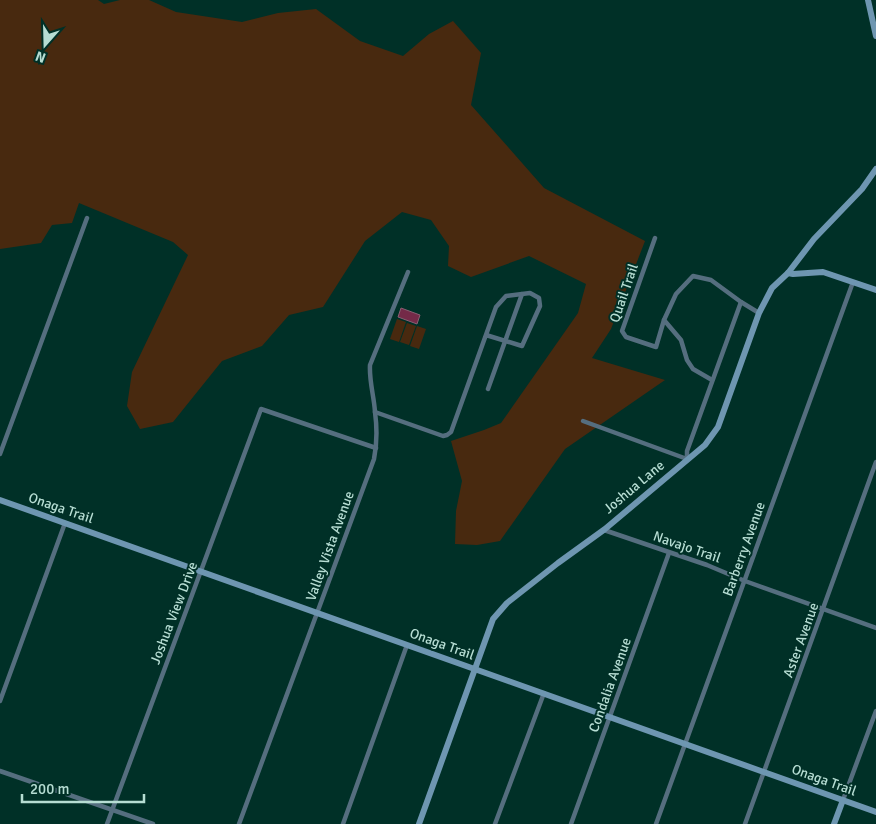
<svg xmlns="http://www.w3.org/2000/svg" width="876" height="824" font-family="Signika,sans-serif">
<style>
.green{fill:#48290f}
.water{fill:#742a48;stroke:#886072}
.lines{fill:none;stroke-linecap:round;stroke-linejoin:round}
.street{stroke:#556e7f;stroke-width:4.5}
.secondary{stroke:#6e96b1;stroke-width:6}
.labels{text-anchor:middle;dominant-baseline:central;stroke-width:4;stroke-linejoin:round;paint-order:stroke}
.street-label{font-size:14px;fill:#b6ddd3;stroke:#003027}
</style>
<rect width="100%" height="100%" fill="#003027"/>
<g class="green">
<polygon points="0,0 98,0 104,4 120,0 149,0 176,12 242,22 278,13 316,9 360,41 403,56 429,34 453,21 481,53 471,105 544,188 645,241 611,329 592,358 665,380 565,449 500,541 477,545 455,544 456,511 462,481 451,441 484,430 501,423 578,313 586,284 529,256 471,277 448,266 449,246 431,220 402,212 365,241 323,307 289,315 262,346 222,361 173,422 140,429 127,406 132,372 188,255 173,242 79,203 72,223 52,225 41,243 0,249"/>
<polygon points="397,319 406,322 399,342 390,339"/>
<polygon points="407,323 416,326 409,345 400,342"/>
<polygon points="417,326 426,329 419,349 410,346"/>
</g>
<polygon class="water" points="401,308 420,315 417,324 398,317"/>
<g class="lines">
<g class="street">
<polyline points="655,238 622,331 626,337 656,347 664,320 676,294 693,276 711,280 741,302"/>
<polyline points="664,320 681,340 687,360 693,369 712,380"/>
<polyline points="488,389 522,294"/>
<polyline points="375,412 443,436 447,435 451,432 496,307 506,296 530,293 539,298 540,306 522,346 486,335"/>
<polyline points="583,421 687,459 687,451 741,302 759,313"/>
<polyline points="0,454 87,218"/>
<polyline points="604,530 707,565 745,581 876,628"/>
<polyline points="0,701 65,523"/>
<polyline points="0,771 153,824"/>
<polyline points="843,800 876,711"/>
<polyline points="107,824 261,409 376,448"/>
<path d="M 239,824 L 374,459 C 377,444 377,427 375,412 C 374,396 369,381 370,365 L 408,272"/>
<polyline points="343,824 407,645"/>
<polyline points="495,824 544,693"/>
<polyline points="571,824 669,553"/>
<polyline points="656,824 853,282"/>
<polyline points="745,824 876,462"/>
</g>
<g class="secondary">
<polyline points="868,0 876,36"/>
<polyline points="788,273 793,274 823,272 876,290"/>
<polyline points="0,500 876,812"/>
<polyline points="419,824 493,619 507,603 558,563 605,529 705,445 718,427 759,313 772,288 788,273 814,239 862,189 876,169"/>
<polyline points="834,824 843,800"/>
</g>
</g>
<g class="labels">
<g class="street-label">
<text transform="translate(624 293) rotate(-71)">Quail Trail</text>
<text transform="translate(634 487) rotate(-40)">Joshua Lane</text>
<text transform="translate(61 508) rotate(19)">Onaga Trail</text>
<text transform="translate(330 546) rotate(-70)">Valley Vista Avenue</text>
<text transform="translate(687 547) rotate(19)">Navajo Trail</text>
<text transform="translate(744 549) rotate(-70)">Barberry Avenue</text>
<text transform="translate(174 613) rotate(-69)">Joshua View Drive</text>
<text transform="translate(801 640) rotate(-70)">Aster Avenue</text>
<text transform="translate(442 644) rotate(20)">Onaga Trail</text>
<text transform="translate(610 685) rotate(-70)">Condalia Avenue</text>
<text transform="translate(824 780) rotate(20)">Onaga Trail</text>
</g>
</g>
<g transform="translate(45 45) rotate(200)" stroke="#003027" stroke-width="4" paint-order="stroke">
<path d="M0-4L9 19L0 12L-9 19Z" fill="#b6ddd3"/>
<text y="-8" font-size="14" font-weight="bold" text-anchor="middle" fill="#b6ddd3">N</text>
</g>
<path d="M22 794v8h122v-8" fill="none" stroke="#b6ddd3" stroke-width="2.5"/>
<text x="30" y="794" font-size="15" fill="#b6ddd3" stroke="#003027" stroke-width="4" paint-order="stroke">200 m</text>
</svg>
